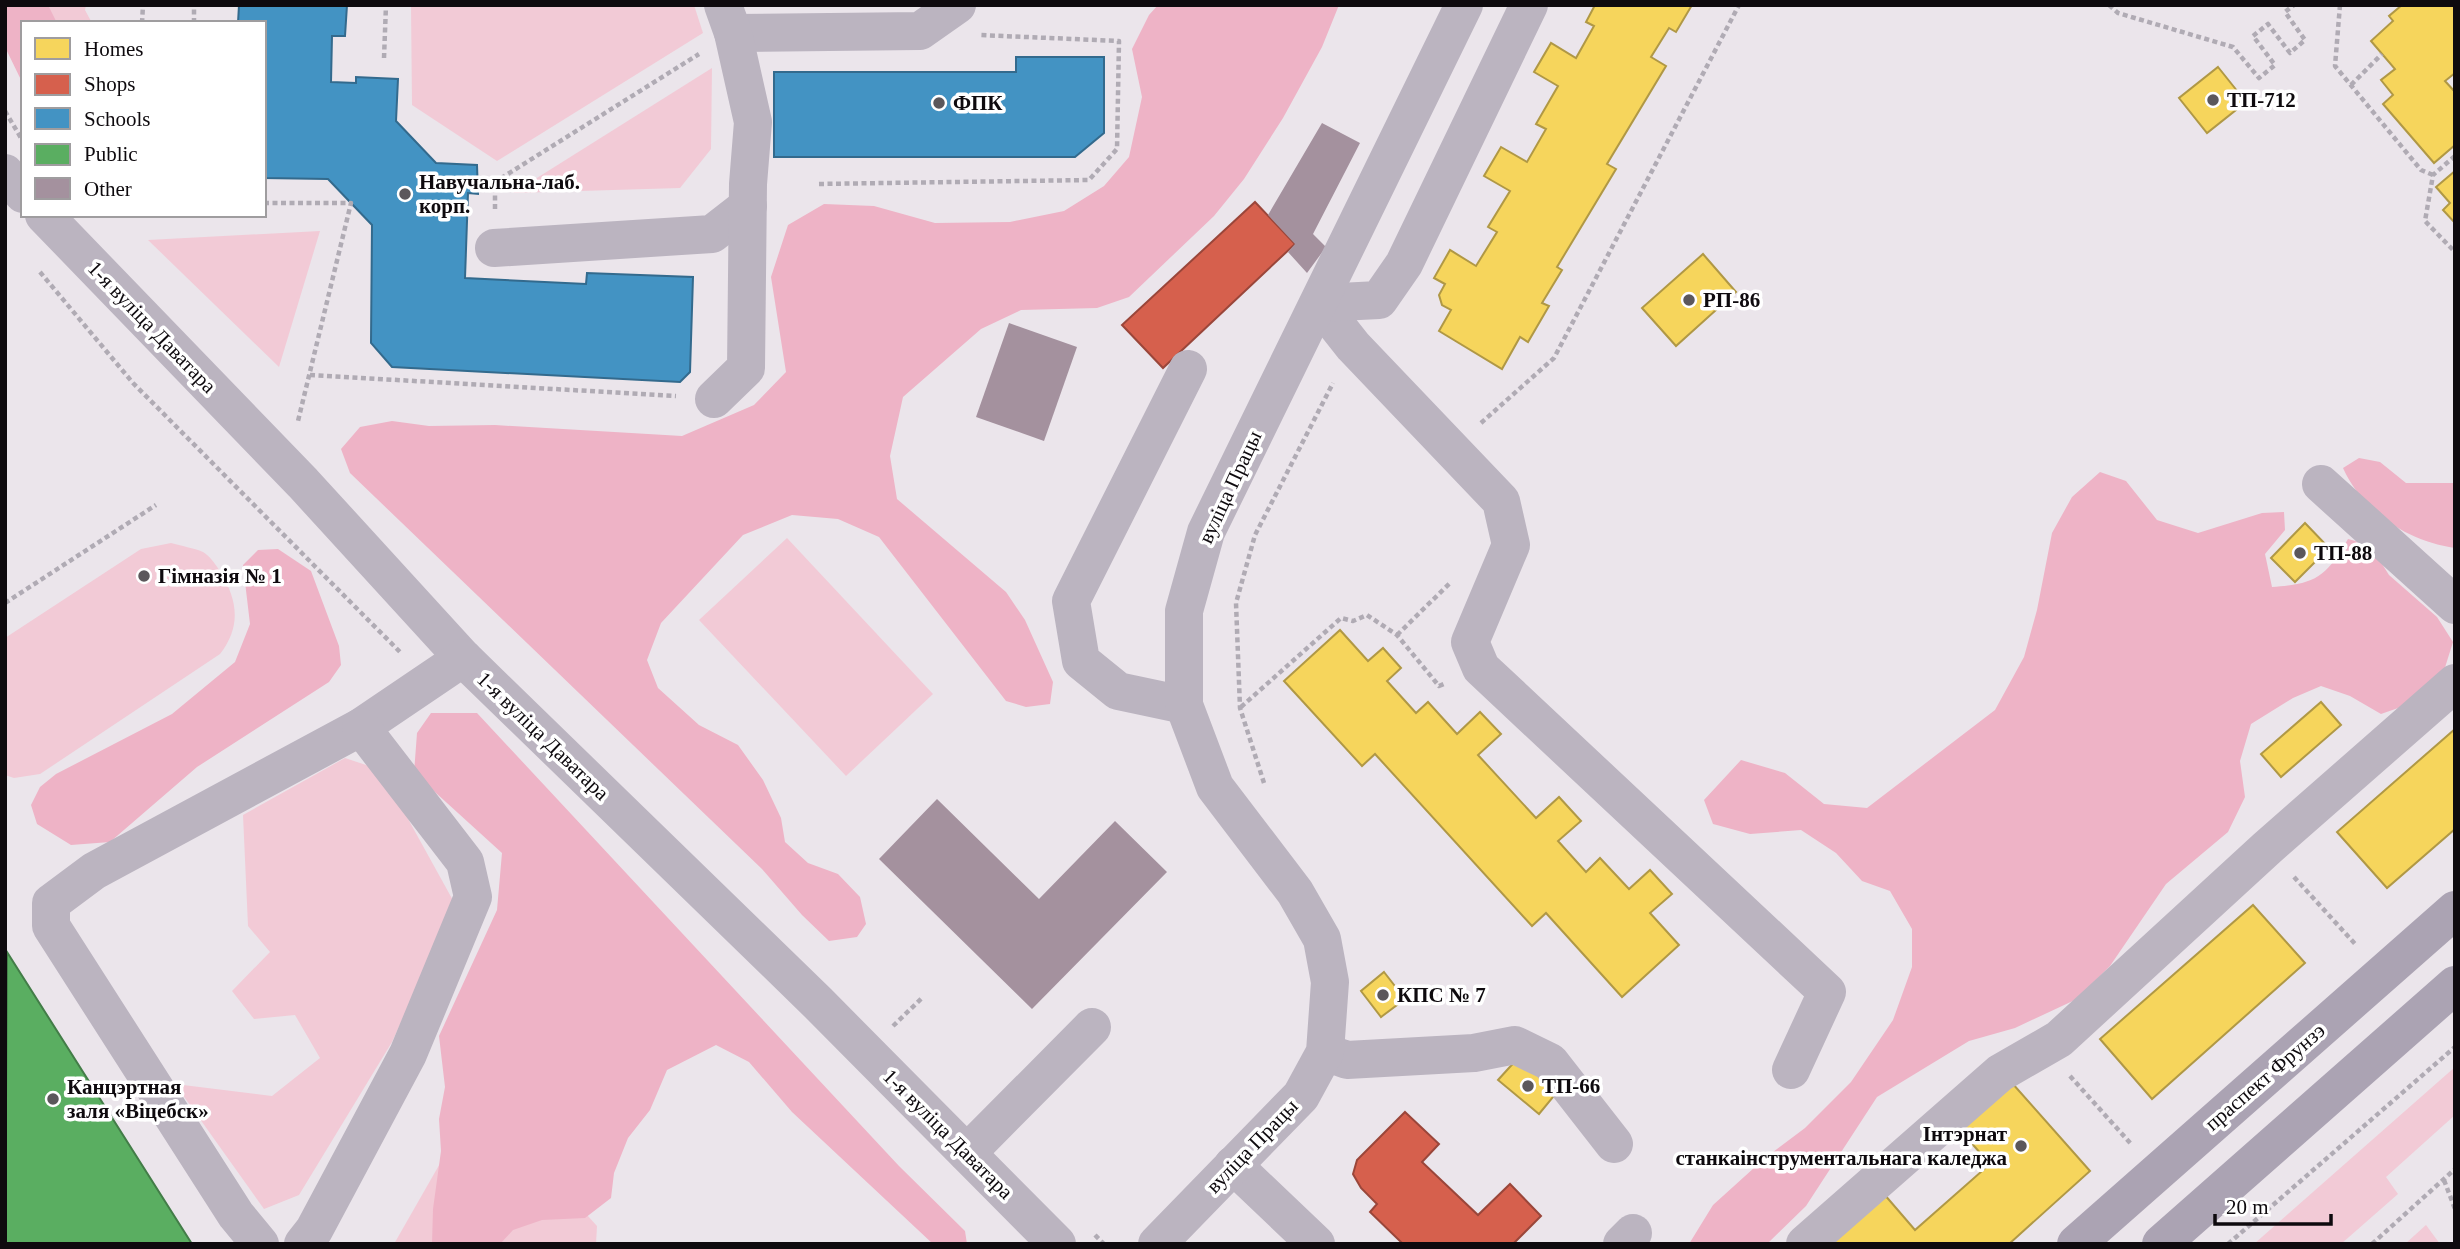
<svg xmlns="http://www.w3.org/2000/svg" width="2460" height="1249" font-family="Georgia,serif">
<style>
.green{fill:#f2cad6}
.forest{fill:#eeb3c6}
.homes{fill:#f6d55c;stroke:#b09845;stroke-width:2}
.shops{fill:#d6604d;stroke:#9a463a;stroke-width:2}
.schools{fill:#4393c3;stroke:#336a8d;stroke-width:2}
.public{fill:#5aae61;stroke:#437d48;stroke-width:2}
.building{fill:#a4919e}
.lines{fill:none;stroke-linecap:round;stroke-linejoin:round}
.path{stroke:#b0abb4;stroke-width:4.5;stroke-dasharray:5 3.5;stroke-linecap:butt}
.minor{stroke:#bbb4c0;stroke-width:38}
.major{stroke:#aba3b3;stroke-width:38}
.poi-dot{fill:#5b575b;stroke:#fff;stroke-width:2.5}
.labels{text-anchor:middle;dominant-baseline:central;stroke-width:7;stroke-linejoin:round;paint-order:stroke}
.poi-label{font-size:21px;font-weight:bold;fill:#0e0a0e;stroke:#fff;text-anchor:start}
.street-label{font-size:21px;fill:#0e0a0e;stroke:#fff}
</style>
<rect width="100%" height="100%" fill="#ebe5eb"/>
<g class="green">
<polygon points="11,5 86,5 85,10 92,23 23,23"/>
<polygon points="411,5 694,5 703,33 497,161 412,105"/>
<polygon points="712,68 711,149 680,188 513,193"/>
<polygon points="320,231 279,367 148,240"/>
<polygon points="787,538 933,694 846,776 699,620"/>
<path d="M 171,543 C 181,546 194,548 203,552 C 211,557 216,565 221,573 C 238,601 241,627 220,654 L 40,774 L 14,778 L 5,775 L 5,638 L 141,549 Z"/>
<polygon points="345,758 381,770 455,904 392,1042 299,1195 264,1209 175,1084 272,1096 320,1058 295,1015 254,1019 232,991 270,952 248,926 243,815"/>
<polygon points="2455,1067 2455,1115 2386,1177 2398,1194 2341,1244 2254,1244"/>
<polygon points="458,1132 557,1182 597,1226 596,1244 394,1244"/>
<polygon points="2426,1225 2440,1244 2405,1244"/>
</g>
<g class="forest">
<polygon points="5,5 48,5 57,23 23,23 23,84 5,47"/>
<polygon points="1158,5 1339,5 1322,47 1283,118 1244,179 1214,216 1129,297 1097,308 1021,310 981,329 903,397 890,456 897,499 1006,592 1025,620 1053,682 1050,704 1026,707 1006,701 879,537 838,519 792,515 743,535 661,623 647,660 658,688 699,725 738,745 763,780 781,818 785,842 808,863 838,874 860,897 866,924 857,937 829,941 802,915 762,869 350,473 341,449 360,427 392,421 429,426 495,425 682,436 754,405 786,372 771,277 788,225 824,204 874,206 935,223 1010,222 1064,211 1104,186 1129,157 1142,97 1132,49 1149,15"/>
<path d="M 2359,458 L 2380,462 L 2406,483 L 2455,483 L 2455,548 C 2407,541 2363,512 2343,468 Z"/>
<path d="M 2100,472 L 2126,481 L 2157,520 L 2198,533 L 2262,513 L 2284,512 L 2285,530 L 2265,554 L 2272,587 C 2316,584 2326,577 2348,539 L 2370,545 L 2389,575 L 2437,617 L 2453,642 L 2442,677 L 2418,701 L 2381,714 L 2350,696 L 2321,686 L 2293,698 L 2251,724 L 2240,761 L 2245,797 L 2228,832 L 2166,884 L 2110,966 L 2077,999 L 2015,1028 L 1969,1041 L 1877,1097 L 1806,1206 L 1767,1244 L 1689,1244 L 1713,1205 L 1765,1158 L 1805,1128 L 1851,1082 L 1893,1020 L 1912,967 L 1912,929 L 1890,891 L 1862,881 L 1836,853 L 1801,830 L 1750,834 L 1713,824 L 1704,800 L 1741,760 L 1785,773 L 1824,804 L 1867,808 L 1995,710 L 2024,657 L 2037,610 L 2052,533 L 2072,497 Z"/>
<polygon points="278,549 311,571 339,646 341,665 329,682 197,767 110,842 71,845 37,824 31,805 40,787 56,774 172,714 235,662 250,624 243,565 258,550"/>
<polygon points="431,713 477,713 899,1166 965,1231 967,1244 933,1244 792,1112 749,1062 716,1045 667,1070 650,1110 628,1138 614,1173 611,1198 585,1218 542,1220 513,1230 500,1244 432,1244 433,1209 441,1151 439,1119 445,1087 439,1036 497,910 502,853 414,773 417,733"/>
</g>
<g class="homes">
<polygon points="1595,5 1692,5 1676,32 1669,28 1651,57 1666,66 1607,164 1616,169 1557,267 1562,270 1542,303 1549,306 1528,342 1520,337 1502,369 1439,331 1451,310 1442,305 1439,295 1445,284 1434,278 1450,250 1476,266 1497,232 1488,227 1510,191 1484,176 1501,147 1527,162 1546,129 1536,124 1558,86 1534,72 1551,43 1576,58 1594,26 1586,22"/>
<polygon points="2402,5 2455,5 2455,73 2445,81 2455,92 2455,145 2434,163 2383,104 2393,95 2381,80 2395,69 2371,41 2393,21 2389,16"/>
<polygon points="2218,67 2246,102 2207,133 2179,98"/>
<polygon points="2455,171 2455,223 2443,210 2450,203 2436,187"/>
<polygon points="1703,254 1736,292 1676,346 1642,308"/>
<polygon points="2305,523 2329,548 2295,582 2271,558"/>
<polygon points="1340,630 1368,661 1383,648 1401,668 1387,681 1416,713 1428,702 1457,734 1480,712 1501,734 1478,755 1536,818 1559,797 1581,821 1558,841 1586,872 1600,858 1629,889 1650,870 1672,894 1650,913 1679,945 1622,997 1546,913 1532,926 1375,754 1362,766 1284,681"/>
<polygon points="2321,702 2341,725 2281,777 2261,754"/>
<polygon points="2455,729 2455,829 2387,888 2337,832"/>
<polygon points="2253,905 2305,963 2152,1099 2100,1039"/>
<polygon points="1384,972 1405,999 1381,1017 1361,991"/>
<polygon points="1518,1058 1558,1091 1539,1114 1498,1080"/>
<polygon points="2012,1083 2090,1171 2009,1244 1828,1244 1884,1194 1915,1230 1990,1164 1959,1129"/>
</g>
<g class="shops">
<polygon points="1255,202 1295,244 1163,368 1122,325"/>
<polygon points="1405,1112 1439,1144 1422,1162 1478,1215 1510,1184 1541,1216 1513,1244 1403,1244 1370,1212 1377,1204 1361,1188 1353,1174 1357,1160"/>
</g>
<g class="schools">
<polygon points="239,5 347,5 345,36 332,36 331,82 356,83 356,77 398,79 396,121 436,163 477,165 478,194 468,193 465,278 586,284 587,273 693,277 690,372 680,382 392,367 371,343 372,225 328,179 264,178 264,23 238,23"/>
<polygon points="1016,57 1104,57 1104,133 1075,157 774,157 774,72 1016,72"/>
</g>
<polygon class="public" points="7,952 192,1244 5,1244"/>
<g class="building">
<polygon points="1322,123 1360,143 1313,234 1326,247 1307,273 1288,252 1295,244 1268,215"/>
<polygon points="1009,323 1077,347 1044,441 976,417"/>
<polygon points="937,799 1039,899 1115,821 1167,872 1032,1009 879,859"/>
</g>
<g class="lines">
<g class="path">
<polyline points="2109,5 2118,13 2233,47 2259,78 2275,65 2253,36 2268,24 2290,53 2305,40 2285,12 2294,5"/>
<polyline points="2340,5 2335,66 2421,170 2433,175"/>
<polyline points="142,23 143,5"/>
<polyline points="194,23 194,5"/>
<polyline points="384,58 386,5"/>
<polyline points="2351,85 2382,54"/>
<polyline points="5,111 21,138"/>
<polyline points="2455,156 2433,175 2425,221 2455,252"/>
<polyline points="819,184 1089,180 1117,149 1119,41 980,35"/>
<polyline points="264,203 351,203 298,421"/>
<polyline points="495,209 495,182 699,54"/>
<polyline points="40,272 133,383 402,654"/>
<polyline points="310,375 676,396"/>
<polyline points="1481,423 1554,358 1739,5"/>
<polyline points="5,603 156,505"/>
<polyline points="1397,635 1451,582"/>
<polyline points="1241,707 1341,618 1353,621 1367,615 1397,635 1439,686 1446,683"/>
<polyline points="1264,783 1240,708 1236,603 1255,535 1333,383"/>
<polyline points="2294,877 2357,946"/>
<polyline points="893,1026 923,997"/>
<polyline points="2070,1076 2132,1145"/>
<polyline points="2444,1180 2455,1209"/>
<polyline points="1095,1235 1104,1244"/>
<polyline points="2228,1244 2455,1047"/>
<polyline points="2372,1244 2455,1169"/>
</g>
<g class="minor">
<polyline points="733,33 920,31 957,5"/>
<polyline points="5,173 23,194"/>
<polyline points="44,215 303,483 463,658 818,1003 1057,1244"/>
<polyline points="494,248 712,234 748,206"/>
<polyline points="1319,303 1353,346 1501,501 1511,545 1470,642 1481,668 1827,992 1791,1070"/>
<polyline points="1319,303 1379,300 1404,264 1529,5"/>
<polyline points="714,399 746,368 748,184 753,122 733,33 723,5"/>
<polyline points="2321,484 2455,605"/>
<polyline points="1184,705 1118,691 1081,661 1071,601 1188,369"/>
<polyline points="1325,1052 1347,1060 1474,1053 1515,1045 1550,1062 1614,1144"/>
<polyline points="967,1153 1092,1027"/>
<polyline points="1233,1165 1316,1244"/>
<polyline points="260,1244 236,1215 51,926 51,903 94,871 361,727 463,658"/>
<polyline points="303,1244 314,1230 408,1054 473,897 465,862 361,727"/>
<polyline points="1157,1244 1301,1096 1325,1052 1330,982 1322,939 1295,892 1215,787 1184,705 1184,611 1206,532 1464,5"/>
<polyline points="1622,1244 1633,1233"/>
<polyline points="1805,1244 2000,1073 2059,1039 2267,848 2455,683"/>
</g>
<g class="major">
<polyline points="2076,1244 2455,910"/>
<polyline points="2161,1244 2455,985"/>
</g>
</g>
<g class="poi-dot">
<circle cx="2213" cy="100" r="7"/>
<circle cx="939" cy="103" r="7"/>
<circle cx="405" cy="194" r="7"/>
<circle cx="1689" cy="300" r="7"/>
<circle cx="2300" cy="553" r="7"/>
<circle cx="144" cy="576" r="7"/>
<circle cx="1383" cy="995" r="7"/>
<circle cx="1528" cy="1086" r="7"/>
<circle cx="53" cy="1099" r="7"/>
<circle cx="2021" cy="1146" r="7"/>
</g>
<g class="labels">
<g class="poi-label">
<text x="2227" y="100">ТП-712</text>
<text x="953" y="103">ФПК</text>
<text x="419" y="182">Навучальна-лаб.<tspan x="419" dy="24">корп.</tspan></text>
<text x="1703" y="300">РП-86</text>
<text x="2314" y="553">ТП-88</text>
<text x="158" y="576">Гімназія № 1</text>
<text x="1397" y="995">КПС № 7</text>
<text x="1542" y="1086">ТП-66</text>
<text x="67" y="1087">Канцэртная<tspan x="67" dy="24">заля «Віцебск»</tspan></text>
<text x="2007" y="1134" text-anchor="end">Інтэрнат<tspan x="2007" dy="24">станкаінструментальнага каледжа</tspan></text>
</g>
<g class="street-label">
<text transform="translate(152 327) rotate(46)">1-я вуліца Даватара</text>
<text transform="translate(1230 487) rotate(-65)">вуліца Працы</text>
<text transform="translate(543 736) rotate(44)">1-я вуліца Даватара</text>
<text transform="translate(2265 1077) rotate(-41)">праспект Фрунзэ</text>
<text transform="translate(948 1134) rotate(45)">1-я вуліца Даватара</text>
<text transform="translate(1252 1146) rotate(-46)">вуліца Працы</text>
</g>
</g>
<rect width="2460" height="1249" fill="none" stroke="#0e0a0e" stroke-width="14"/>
<rect x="21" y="21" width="245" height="196" fill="#ffffff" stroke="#9f9d9f" stroke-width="2"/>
<rect x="35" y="38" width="35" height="21" fill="#f6d55c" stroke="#9f9d9f" stroke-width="2"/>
<text x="84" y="56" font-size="21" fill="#0e0a0e">Homes</text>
<rect x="35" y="74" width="35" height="21" fill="#d6604d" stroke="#9f9d9f" stroke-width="2"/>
<text x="84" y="91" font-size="21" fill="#0e0a0e">Shops</text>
<rect x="35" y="108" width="35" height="21" fill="#4393c3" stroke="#9f9d9f" stroke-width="2"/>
<text x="84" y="126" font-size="21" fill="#0e0a0e">Schools</text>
<rect x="35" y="144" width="35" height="21" fill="#5aae61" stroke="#9f9d9f" stroke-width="2"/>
<text x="84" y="161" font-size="21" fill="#0e0a0e">Public</text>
<rect x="35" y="178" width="35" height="21" fill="#a4919e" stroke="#9f9d9f" stroke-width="2"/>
<text x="84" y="196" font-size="21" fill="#0e0a0e">Other</text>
<path d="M2215 1214v10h116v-10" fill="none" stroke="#0e0a0e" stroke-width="3.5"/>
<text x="2226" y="1214" font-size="21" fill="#0e0a0e" stroke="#ffffff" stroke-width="5" paint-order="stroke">20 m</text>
</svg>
